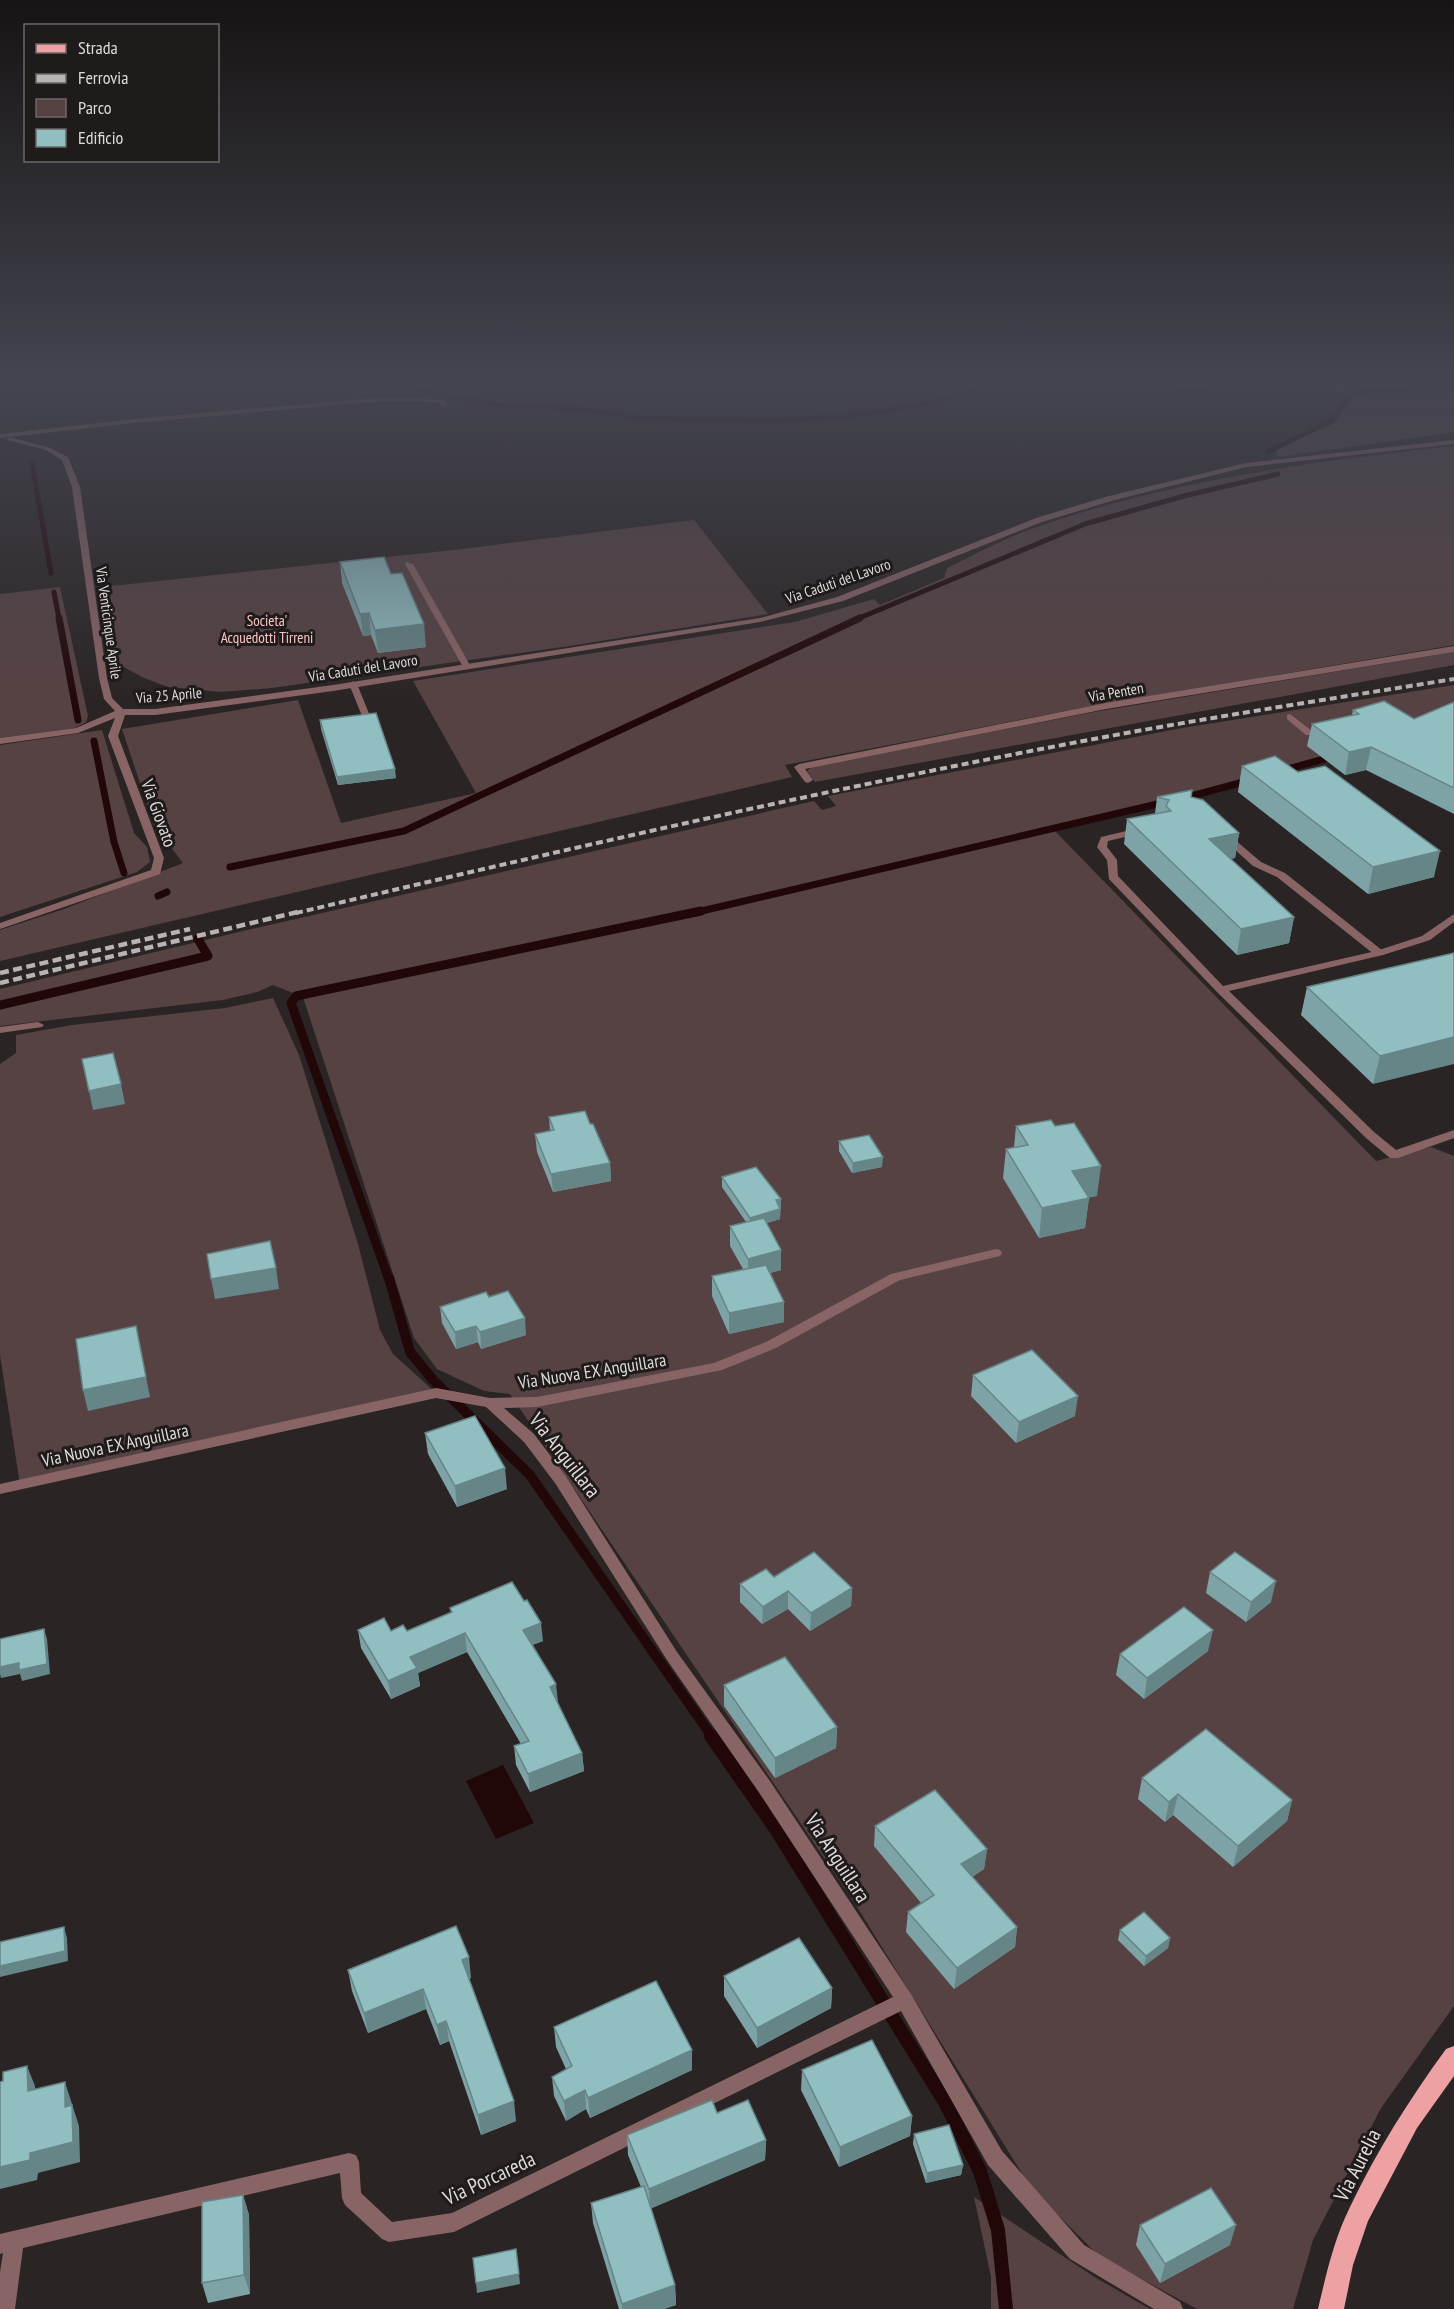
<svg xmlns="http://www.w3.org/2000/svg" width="1454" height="2309" font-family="'PT Sans Narrow',sans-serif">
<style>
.green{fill:#574243}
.water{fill:#220709}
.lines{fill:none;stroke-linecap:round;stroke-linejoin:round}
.stream-far4{stroke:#220709;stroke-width:5}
.stream-far3{stroke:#220709;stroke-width:7}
.stream-far2{stroke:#220709;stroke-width:9}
.stream-far1{stroke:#220709;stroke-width:10}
.stream{stroke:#220709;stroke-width:14}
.service{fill:#896465;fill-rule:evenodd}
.minor{fill:#896465;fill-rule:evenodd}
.primary{fill:#eea1a3;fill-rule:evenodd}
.rail-far1{stroke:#b8b4b4;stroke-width:4;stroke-dasharray:7 4;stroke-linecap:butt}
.rail{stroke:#b8b4b4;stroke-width:4.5;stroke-dasharray:9 4.5;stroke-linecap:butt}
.wall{fill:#7da3a6}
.shaded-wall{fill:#668587}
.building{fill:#91bec1;stroke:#668587;stroke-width:1.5}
.labels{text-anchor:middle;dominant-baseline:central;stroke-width:6;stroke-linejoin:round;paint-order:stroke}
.far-street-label{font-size:15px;fill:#dfdbdb;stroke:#201b1b}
.far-park-label{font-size:15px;fill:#fbc5c5;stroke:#201b1b}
.street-label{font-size:18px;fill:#dfdbdb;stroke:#201b1b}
.near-street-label{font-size:21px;fill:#dfdbdb;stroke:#201b1b}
</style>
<rect width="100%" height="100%" fill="#2a2424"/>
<g class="green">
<polygon points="1336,383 1454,383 1454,432 1277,457 1276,452 1282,446 1335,421 1354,396 1323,389"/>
<path d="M 1454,446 L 1454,645 L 1092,706 L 785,765 L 792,777 L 0,961 L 0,930 L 64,909 L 183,863 L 154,825 L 122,729 L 298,700 L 341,823 L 476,793 L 413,681 L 795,622 L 874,599 L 880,605 L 944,578 L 947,568 C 973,556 999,541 1026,531 C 1164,481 1309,462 1454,446 Z"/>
<polygon points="694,520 768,614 569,646 272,688 221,692 168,687 144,678 122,666 108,646 102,587 463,549"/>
<polygon points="60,587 88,716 86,722 75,728 0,738 0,594"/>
<polygon points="1454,652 1454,665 815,782 807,771 812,767 1094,712"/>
<polygon points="1454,685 1454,709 1365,746 1293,764 1208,790 1052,828 1376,1161 1431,1147 1454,1156 1454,2006 1381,2108 1313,2240 1293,2309 1197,2309 1099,2256 1031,2188 854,1902 510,1394 484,1391 437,1369 414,1338 303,997 273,985 257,992 223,1000 0,1026 0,989 243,931 814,801 822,810 836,806 828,796 1182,728"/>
<polygon points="102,730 134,833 147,847 150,862 137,872 0,917 0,745"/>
<polygon points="273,998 299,1055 358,1244 380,1330 393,1354 436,1393 20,1485 0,1355 0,1064 16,1053 16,1035 72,1025 225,1008"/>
<polygon points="974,2197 1096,2278 1150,2309 991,2309 991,2277"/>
</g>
<polygon class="water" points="503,1765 534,1823 496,1839 466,1781"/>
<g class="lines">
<g class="stream-far4">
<polyline points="397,383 447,397 492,404 586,410 637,418 774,421 859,415 925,404 1003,383"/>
<polyline points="1120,383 1207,392 1246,393"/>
<polyline points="1269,451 1332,421 1351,394 1378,390 1454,387"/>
<polyline points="32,464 51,573"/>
<polyline points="54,592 59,619"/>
<polyline points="857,619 1085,524 1184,496 1278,474"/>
</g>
<g class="stream-far3">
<polyline points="59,618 78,720"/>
<polyline points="94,741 114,842 124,873"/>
<polyline points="1281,771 1334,756"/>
<polyline points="1180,799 1251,780"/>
<polyline points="230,867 404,831 860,618"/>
<polyline points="158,896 167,892"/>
<polyline points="693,913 1166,802"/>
</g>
<g class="stream-far2">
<polyline points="0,1005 208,956 198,939"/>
<polyline points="389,1280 291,1003 296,996 701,911"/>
</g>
<polyline class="stream-far1" points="389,1278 410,1352 433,1380 530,1475 713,1738"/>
<polyline class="stream" points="711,1736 776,1829 945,2102 980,2171 998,2230 1006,2309"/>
<g class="service">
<polygon points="406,562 413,564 471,667 470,669 463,667 405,564"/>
<polygon points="1454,646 1454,652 1106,709 805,769 813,780 808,783 805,782 794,767 799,764 1106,703"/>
<polygon points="353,681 357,684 370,716 369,718 363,718 362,716 349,684"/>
<polygon points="1290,714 1312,731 1312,735 1306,735 1287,719 1287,715"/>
<polygon points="1139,828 1144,831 1142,833 1108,841 1107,847 1117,860 1118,877 1117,879 1109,879 1107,860 1097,847 1101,837"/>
<polygon points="1225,833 1228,834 1261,862 1285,873 1383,951 1384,953 1383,955 1375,955 1277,877 1253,866 1222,838 1220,836"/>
</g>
<g class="minor">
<polygon points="387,397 445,400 447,406 442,407 440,403 437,402 387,401 348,404 133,423 10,437 50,448 68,457 80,487 107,678 112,698 123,709 155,709 333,685 760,618 837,597 1036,518 1109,496 1246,463 1454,440 1454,444 1246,467 1115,500 1042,522 843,601 760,622 333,691 155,715 125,715 118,736 164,858 160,874 0,929 0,923 151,870 154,858 108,736 115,718 78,733 0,744 0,738 76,728 115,711 104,699 99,678 72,487 62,460 46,450 8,440 7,439 10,437 0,438 0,434 133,419"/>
<polygon points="1113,874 1117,875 1223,986 1376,951 1422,936 1454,914 1454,922 1430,940 1383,955 1229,991 1374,1132 1396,1150 1454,1130 1454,1138 1398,1158 1390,1158 1366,1138 1217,992 1109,879 1109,875"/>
<polygon points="38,1022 44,1025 42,1027 0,1033 0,1027"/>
<polygon points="996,1249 1000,1250 1002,1253 1000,1256 900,1280 776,1348 722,1370 537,1407 504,1408 534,1434 565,1475 677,1652 770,1781 911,1994 1002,2151 1084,2245 1180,2302 1183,2309 1154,2309 1070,2259 988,2165 901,2011 454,2232 389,2242 382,2239 345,2205 342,2198 340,2173 23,2248 15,2309 0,2309 0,2272 3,2253 0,2254 0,2234 349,2153 356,2155 359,2162 361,2193 392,2222 452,2213 893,1997 758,1791 667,1660 555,1483 524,1442 486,1407 436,1398 0,1494 0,1484 436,1388 490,1398 537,1397 714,1363 766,1342 891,1274"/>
</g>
<path class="primary" d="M 1454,2046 L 1454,2076 L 1417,2128 L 1368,2221 L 1353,2265 L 1344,2309 L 1318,2309 C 1326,2275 1334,2239 1350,2207 C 1377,2150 1409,2100 1446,2049 Z"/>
<path class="rail-far1" d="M 296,913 C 550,853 805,794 1062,745 C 1192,720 1323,700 1454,679"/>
<g class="rail">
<polyline points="0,973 190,929"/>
<polyline points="0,983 302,911"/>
</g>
</g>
<g class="wall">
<polygon points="340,562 391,574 426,647 378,653 371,635 363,636 342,583"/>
<polygon points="1454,702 1454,814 1366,770 1345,775 1307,746 1312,724 1352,715 1353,710 1414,719"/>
<polygon points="320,720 396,778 338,785 321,729"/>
<polygon points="1242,766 1434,877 1368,894 1238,792"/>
<polygon points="1157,797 1191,797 1239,833 1235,858 1230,859 1294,917 1289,943 1237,955 1124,844 1127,819 1155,814"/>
<polygon points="1454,953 1373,1084 1301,1015 1307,987"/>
<polygon points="549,1117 590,1124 610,1163 611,1181 553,1192 537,1152 535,1134 550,1131"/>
<polygon points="1016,1126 1097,1196 1089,1197 1085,1228 1039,1238 1003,1178 1006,1149 1014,1147"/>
<polygon points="839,1141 882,1167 852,1173 839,1151"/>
<polygon points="722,1177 781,1199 780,1219 767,1223 781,1270 770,1273 784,1322 729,1334 712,1296 712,1276 743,1269 730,1246 730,1226 746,1222 722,1187"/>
<polygon points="489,1297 526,1335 481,1349 478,1342 456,1349 442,1323 440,1307"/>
<polygon points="973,1375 1075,1416 1016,1443 971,1396"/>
<polygon points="425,1433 507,1489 457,1507 428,1454"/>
<polygon points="1210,1572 1271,1602 1246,1622 1206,1593"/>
<polygon points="774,1577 852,1588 851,1606 810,1631 788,1609 762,1624 740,1602 740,1584"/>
<polygon points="450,1608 543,1641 532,1645 557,1702 582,1753 584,1771 530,1792 516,1765 514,1746 521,1744 467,1652 418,1673 420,1686 391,1699 361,1648 358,1630 407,1631 451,1613"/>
<polygon points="1208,1651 1144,1699 1116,1675 1120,1654"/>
<polygon points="724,1685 837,1727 836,1748 775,1778 724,1706"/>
<polygon points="1142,1778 1292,1800 1287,1821 1233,1867 1173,1815 1165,1822 1138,1799"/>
<polygon points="875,1826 987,1849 984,1869 972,1877 1017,1927 1015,1947 954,1989 906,1932 908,1912 921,1903 874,1846"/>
<polygon points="1120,1930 1170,1938 1168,1948 1144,1966 1118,1940"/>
<polygon points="348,1970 471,1978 469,1979 516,2121 481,2135 449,2041 440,2045 426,2009 368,2033 352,1991"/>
<polygon points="724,1976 832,1988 831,2008 757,2048 724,1996"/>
<polygon points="554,2027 692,2070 590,2118 586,2109 566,2121 554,2096 552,2077 566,2069 556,2047"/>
<polygon points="802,2070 912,2116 910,2136 839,2167 801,2090"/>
<polygon points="717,2113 766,2140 765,2160 651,2208 675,2285 676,2305 664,2309 619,2309 593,2223 591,2203 641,2187 628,2155 627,2135"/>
<polygon points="914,2134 963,2165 961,2175 926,2183 913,2144"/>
<polygon points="243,2195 249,2215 250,2294 208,2303 202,2283"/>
<polygon points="1140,2225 1230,2245 1160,2283 1136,2245"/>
</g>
<g class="shaded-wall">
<polygon points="369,613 371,635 363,636 360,614"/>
<polygon points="424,624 426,647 378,653 375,630"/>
<polygon points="1371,747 1366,770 1345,775 1349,752"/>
<polygon points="395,769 396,778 338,785 337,777"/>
<polygon points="1239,833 1235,858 1205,864 1209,839"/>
<polygon points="1440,851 1434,877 1368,894 1373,867"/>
<polygon points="1294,917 1289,943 1237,955 1241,929"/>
<polygon points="1454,1037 1454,1064 1373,1084 1380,1056"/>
<polygon points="121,1084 125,1104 93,1110 89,1091"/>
<polygon points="883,1157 882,1167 852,1173 853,1163"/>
<polygon points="610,1163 611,1181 553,1192 551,1174"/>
<polygon points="1101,1166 1097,1196 1069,1201 1072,1171"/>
<polygon points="1089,1198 1085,1228 1039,1238 1042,1208"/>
<polygon points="781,1199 781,1209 776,1210 776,1200"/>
<polygon points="780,1209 780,1219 750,1228 750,1218"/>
<polygon points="781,1250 781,1270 748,1279 748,1259"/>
<polygon points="276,1268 279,1289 215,1299 211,1279"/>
<polygon points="784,1302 784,1322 729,1334 729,1313"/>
<polygon points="525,1318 526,1335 481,1349 480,1332"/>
<polygon points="136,1326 150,1397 88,1411 83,1390"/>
<polygon points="476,1326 478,1342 456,1349 455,1332"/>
<polygon points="1078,1396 1075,1416 1016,1443 1019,1422"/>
<polygon points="505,1468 507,1489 457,1507 455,1486"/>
<polygon points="1276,1581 1271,1602 1246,1622 1251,1602"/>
<polygon points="852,1588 851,1606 810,1631 811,1613"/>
<polygon points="788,1591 788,1609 762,1624 763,1607"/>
<polygon points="541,1623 543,1641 525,1648 523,1630"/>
<polygon points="44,1629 47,1639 50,1674 22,1681 20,1674 1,1678 0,1674 0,1667"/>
<polygon points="1213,1630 1208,1651 1144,1699 1147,1678"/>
<polygon points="465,1633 467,1652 418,1673 420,1686 391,1699 388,1681 410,1657"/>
<polygon points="556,1684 558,1702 551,1705 550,1687"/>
<polygon points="837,1727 836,1748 775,1778 775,1758"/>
<polygon points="582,1753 584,1771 530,1792 528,1774"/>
<polygon points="1178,1794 1173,1815 1165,1822 1169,1802"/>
<polygon points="1292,1800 1287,1821 1233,1867 1238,1846"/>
<polygon points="987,1849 984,1869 959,1885 961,1864"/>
<polygon points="64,1927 67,1938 68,1961 0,1977 0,1966"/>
<polygon points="1017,1927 1015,1947 954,1989 957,1968"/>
<polygon points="1170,1938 1168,1948 1144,1966 1146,1956"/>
<polygon points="469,1957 471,1978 464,1981 462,1960"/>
<polygon points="832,1988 831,2008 757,2048 757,2028"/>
<polygon points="423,1989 426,2009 368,2033 364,2013"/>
<polygon points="446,2021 449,2041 440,2045 437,2025"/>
<polygon points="692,2050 692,2070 590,2118 588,2098"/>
<polygon points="27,2066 35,2086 35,2111 28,2091"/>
<polygon points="65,2082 79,2126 80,2162 38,2173 37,2180 0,2189 0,2167 30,2153 65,2107"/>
<polygon points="585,2090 586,2109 566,2121 564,2101"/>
<polygon points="514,2101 516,2121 481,2135 478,2115"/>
<polygon points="912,2116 910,2136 839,2167 840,2147"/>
<polygon points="766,2140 765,2160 650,2209 649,2189"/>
<polygon points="963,2165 961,2175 926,2183 927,2173"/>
<polygon points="243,2195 249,2215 250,2294 244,2275"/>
<polygon points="1236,2225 1230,2245 1160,2283 1165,2264"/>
<polygon points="519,2274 520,2284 477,2293 476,2283"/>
<polygon points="675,2285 676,2305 664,2309 622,2309 622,2304"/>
</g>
<g class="building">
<polygon points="384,557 391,574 402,573 424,624 375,630 369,613 360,614 340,562"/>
<polygon points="1384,701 1414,719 1454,702 1454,788 1371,747 1349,752 1312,724 1359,714 1353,710"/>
<polygon points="376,713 395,769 337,777 320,720"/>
<polygon points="1275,756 1298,772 1325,766 1440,851 1373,867 1242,766"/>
<polygon points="1192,790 1191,797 1203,800 1239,833 1209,839 1294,917 1241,929 1127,819 1171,811 1166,806 1169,800 1157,797"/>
<polygon points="1454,953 1454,1037 1380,1056 1307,987"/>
<polygon points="113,1053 121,1084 89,1091 82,1059"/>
<polygon points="585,1111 590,1124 593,1124 610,1163 551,1174 535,1134 554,1130 549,1117"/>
<polygon points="1051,1120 1055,1126 1074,1123 1101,1166 1072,1171 1089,1198 1042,1208 1006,1149 1028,1145 1016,1126"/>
<polygon points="869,1135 883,1157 853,1163 839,1141"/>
<polygon points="756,1167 781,1199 776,1200 780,1209 750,1218 722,1177"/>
<polygon points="764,1218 781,1250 748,1259 730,1226"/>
<polygon points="270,1241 276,1268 211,1279 207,1254"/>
<polygon points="766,1265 784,1302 729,1313 712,1276"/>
<polygon points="508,1291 525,1318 480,1332 476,1326 455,1332 440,1307 486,1292 489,1297"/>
<polygon points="136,1326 146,1377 83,1390 76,1339"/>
<polygon points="1032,1350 1078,1396 1019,1422 973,1375"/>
<polygon points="475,1416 505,1468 455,1486 425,1433"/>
<polygon points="814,1552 852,1588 811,1613 788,1591 763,1607 740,1584 766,1569 774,1577"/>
<polygon points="1235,1552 1276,1581 1251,1602 1210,1572"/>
<polygon points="512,1582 524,1601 527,1600 541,1623 523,1630 556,1684 550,1687 582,1753 528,1774 514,1746 529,1741 465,1633 410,1657 417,1668 388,1681 358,1630 384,1618 391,1631 403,1625 407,1631 452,1612 450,1608"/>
<polygon points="1184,1607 1213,1630 1147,1678 1120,1654"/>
<polygon points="44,1629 47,1664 19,1670 19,1663 0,1667 0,1639"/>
<polygon points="785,1657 837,1727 775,1758 724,1685"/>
<polygon points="1206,1729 1292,1800 1238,1846 1178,1794 1169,1802 1142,1778"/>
<polygon points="935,1790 987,1849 961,1864 1017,1927 957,1968 908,1912 934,1895 875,1826"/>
<polygon points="1144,1912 1170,1938 1146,1956 1120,1930"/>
<polygon points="456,1926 469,1957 462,1960 514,2101 478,2115 446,2021 437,2025 423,1989 364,2013 348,1970"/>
<polygon points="64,1927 65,1951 0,1966 0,1942"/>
<polygon points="799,1938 832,1988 757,2028 724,1976"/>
<polygon points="656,1981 692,2050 588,2098 585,2090 564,2101 552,2077 572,2066 554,2027"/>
<polygon points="872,2040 912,2116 840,2147 802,2070"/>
<polygon points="27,2066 28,2091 65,2082 65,2107 72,2105 73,2142 30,2153 30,2160 0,2167 0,2082 3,2081 3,2072"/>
<polygon points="712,2100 717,2113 748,2100 766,2140 649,2189 627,2135"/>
<polygon points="949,2125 963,2165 927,2173 914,2134"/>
<polygon points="644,2186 675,2285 622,2304 591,2203"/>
<polygon points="1211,2188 1236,2225 1165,2264 1140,2225"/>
<polygon points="243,2195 244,2275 202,2283 202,2202"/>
<polygon points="516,2249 519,2274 476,2283 473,2258"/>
</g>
<linearGradient id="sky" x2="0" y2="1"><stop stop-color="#171414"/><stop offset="0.54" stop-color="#444550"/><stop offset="1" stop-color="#444550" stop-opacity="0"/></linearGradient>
<rect width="1454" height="707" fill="url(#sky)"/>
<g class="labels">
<g class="far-street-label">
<text transform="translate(838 581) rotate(-19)">Via Caduti del Lavoro</text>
<text transform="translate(109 623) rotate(82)">Via Venticinque Aprile</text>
<text transform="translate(363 668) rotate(-9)">Via Caduti del Lavoro</text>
<text transform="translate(1116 692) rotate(-10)">Via Penten</text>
<text transform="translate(169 695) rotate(-5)">Via 25 Aprile</text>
</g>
<g class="far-park-label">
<text x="267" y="620">Societa'<tspan x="267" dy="17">Acquedotti Tirreni</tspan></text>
</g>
<g class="street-label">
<text transform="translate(159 813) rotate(70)">Via Giovato</text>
<text transform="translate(592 1371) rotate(-9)">Via Nuova EX Anguillara</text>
<text transform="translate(115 1445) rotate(-12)">Via Nuova EX Anguillara</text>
</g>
<g class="near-street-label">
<text transform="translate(565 1455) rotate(52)">Via Anguillara</text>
<text transform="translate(838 1858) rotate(57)">Via Anguillara</text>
<text transform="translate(1357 2165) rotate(-63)">Via Aurelia</text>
<text transform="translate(489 2178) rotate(-25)">Via Porcareda</text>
</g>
</g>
<rect x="24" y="24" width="195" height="138" fill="#201b1b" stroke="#6c6868" stroke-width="1.5"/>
<rect x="36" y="44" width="30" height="9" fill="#eea1a3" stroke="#6c6868" stroke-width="1.5"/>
<text x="78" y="54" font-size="18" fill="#dfdbdb">Strada</text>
<rect x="36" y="74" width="30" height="9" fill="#b8b4b4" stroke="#6c6868" stroke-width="1.5"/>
<text x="78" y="84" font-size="18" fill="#dfdbdb">Ferrovia</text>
<rect x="36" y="99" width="30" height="18" fill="#574243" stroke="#6c6868" stroke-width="1.5"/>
<text x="78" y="114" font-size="18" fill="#dfdbdb">Parco</text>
<rect x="36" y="129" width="30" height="18" fill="#91bec1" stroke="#6c6868" stroke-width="1.5"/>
<text x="78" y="144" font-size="18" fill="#dfdbdb">Edificio</text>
</svg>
